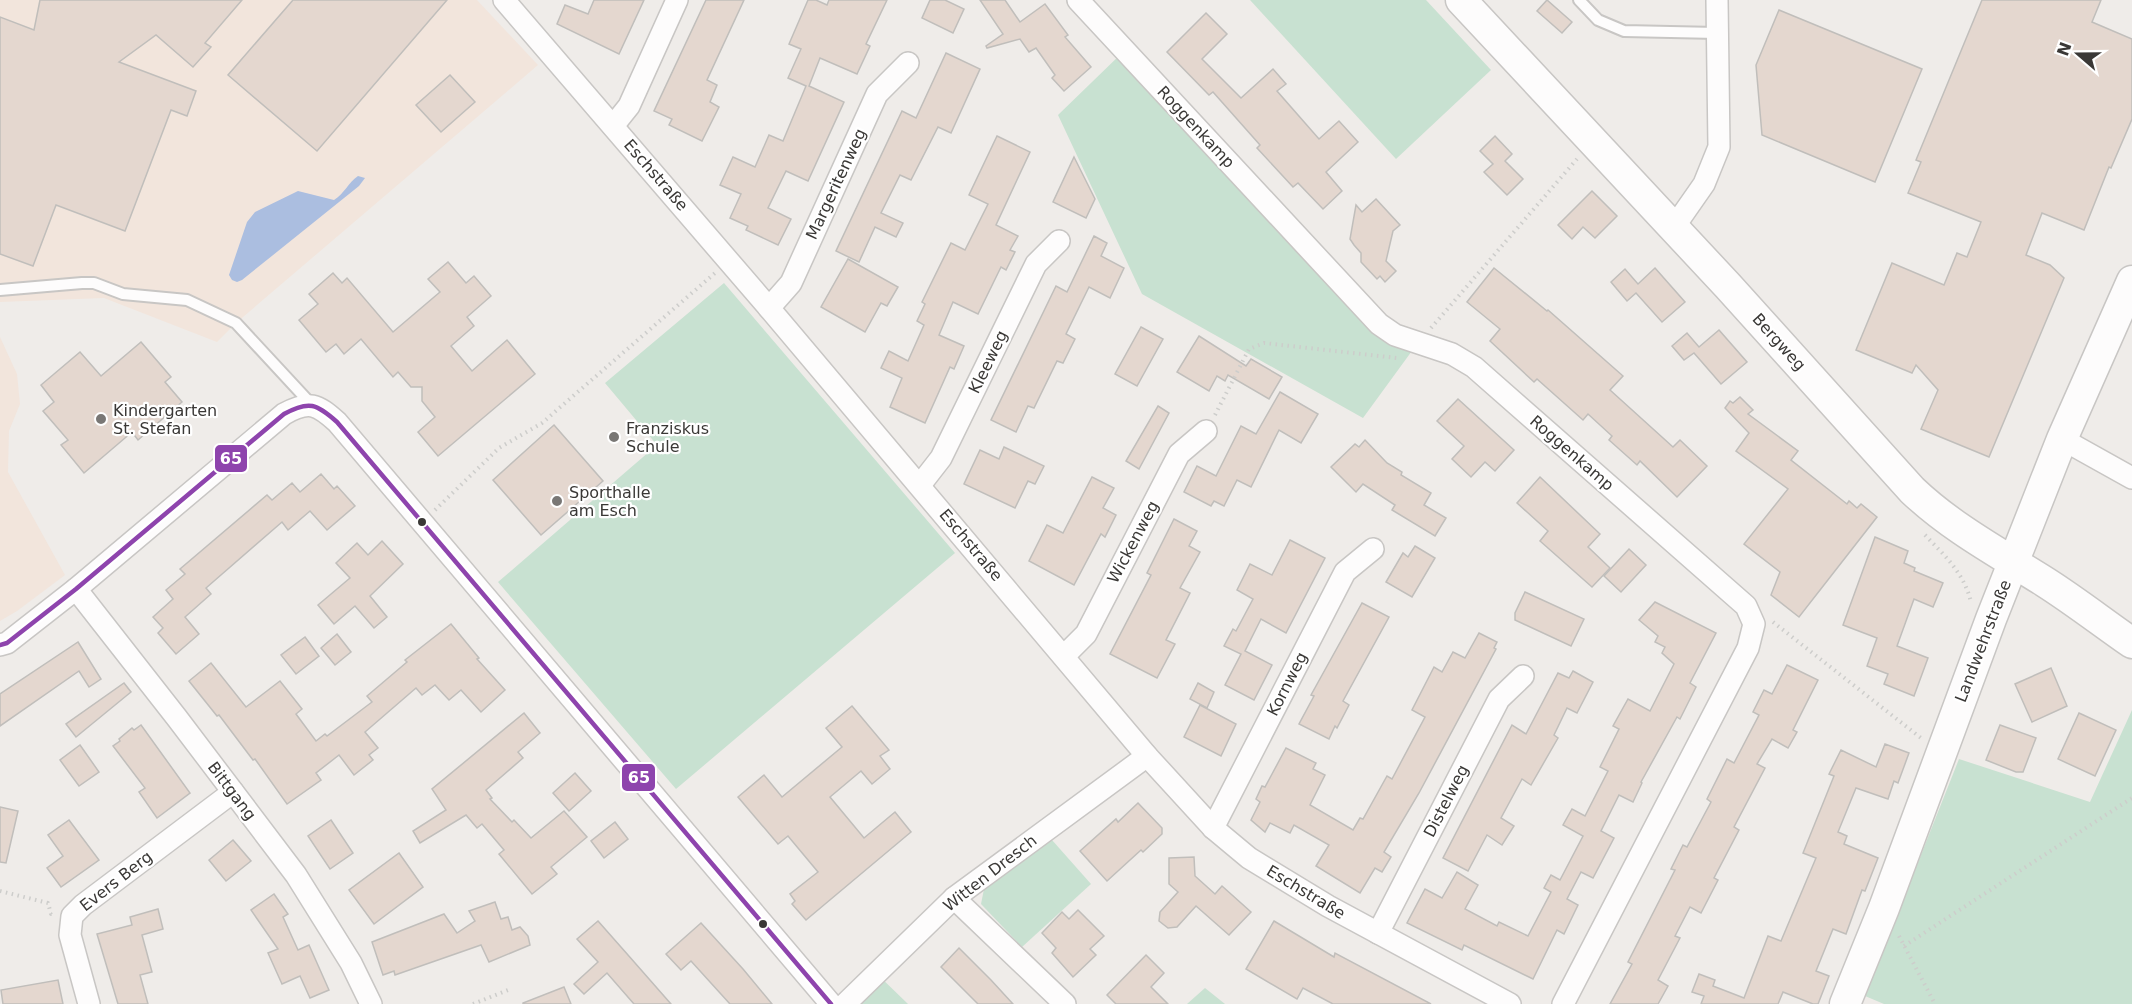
<svg xmlns="http://www.w3.org/2000/svg" width="2132" height="1004" font-family="'DejaVu Sans',sans-serif">
<style>
.industrial{fill:#f2e5dc}
.green{fill:#c8e1d1}
.water{fill:#abbee0}
.building{fill:#e4d7cf;stroke:#c0bebb;stroke-width:1.5}
.lines{fill:none;stroke-linecap:round;stroke-linejoin:round}
.lane-casing{stroke:#c8c6c4;stroke-width:14}
.street-casing{stroke:#c8c6c4;stroke-width:24}
.secondary-casing{stroke:#c8c6c4;stroke-width:33}
.path{stroke:#cdcdcb;stroke-width:4;stroke-dasharray:1.5 4.5;stroke-linecap:butt}
.lane{stroke:#fdfcfc;stroke-width:10}
.street{stroke:#fdfcfc;stroke-width:21}
.secondary{stroke:#fdfcfc;stroke-width:30}
.bus-1-casing{stroke:#fff;stroke-width:9}
.bus-1{stroke:#8e44ad;stroke-width:4.5}
.poi-dot{fill:#797775;stroke:#fff;stroke-width:2}
.bus-dot{fill:#3a3836;stroke:#fff;stroke-width:2}
.labels{text-anchor:middle;dominant-baseline:central;stroke-width:4.5;stroke-linejoin:round;paint-order:stroke}
.street-label{font-size:16px;fill:#3a3836;stroke:#fff}
.poi-label{font-size:16px;fill:#3a3836;stroke:#fff;text-anchor:start}
.line-badge{stroke:#fff;stroke-width:2}
.badge-label{font-size:16px;text-anchor:middle;font-weight:bold;fill:#fff}
</style>
<rect width="100%" height="100%" fill="#efece9"/>
<g class="industrial">
<polygon points="0,0 477,0 538,65 236,323 217,342 104,298 0,302"/>
<polygon points="0,337 17,374 20,404 9,431 8,472 65,575 17,611 0,621"/>
</g>
<g class="green">
<polygon points="1250,0 1426,0 1491,70 1396,159"/>
<polygon points="1125,50 1379,324 1417,344 1363,418 1142,294 1058,115"/>
<polygon points="724,283 955,553 676,789 498,582 657,445 605,383"/>
<polygon points="2132,710 2132,1004 1884,1004 1865,996 1959,759 2090,802"/>
<polygon points="1052,840 1091,884 1022,947 981,904 984,889"/>
<polygon points="876,973 908,1004 845,1004"/>
<polygon points="1205,988 1225,1004 1187,1004"/>
</g>
<path class="water" d="M 358,176 L 365,178 L 359,186 L 242,280 L 237,282 L 232,280 L 229,275 L 247,222 L 255,212 L 298,191 L 334,200 C 344,194 348,183 358,176 Z"/>
<g class="building">
<polygon points="40,0 242,0 205,43 211,47 193,67 156,35 119,62 196,91 187,116 171,110 125,231 56,205 33,266 0,254 0,17 34,30"/>
<polygon points="293,0 447,0 317,151 228,75"/>
<polygon points="594,0 644,0 619,54 557,24 565,5 588,14"/>
<polygon points="706,0 744,0 707,80 717,85 710,102 719,107 702,141 669,125 672,119 654,111"/>
<polygon points="808,0 816,0 827,5 829,0 887,0 866,44 870,46 857,74 820,58 809,86 844,102 808,181 786,171 768,208 791,219 778,245 746,230 748,226 730,218 741,194 720,185 733,157 755,167 769,135 783,141 806,86 788,78 801,49 789,44"/>
<polygon points="930,0 945,0 964,9 953,33 922,18"/>
<polygon points="980,0 1005,0 1020,22 1045,4 1068,35 1065,37 1091,67 1064,91 1052,78 1055,75 1036,48 1029,52 1020,39 987,48 986,46 1003,34"/>
<polygon points="1547,0 1572,22 1562,33 1537,11"/>
<polygon points="1982,0 2101,0 2092,22 2132,39 2132,119 2111,168 2109,167 2084,230 2042,213 2026,255 2050,265 2064,278 1989,457 1921,429 1938,390 1916,365 1912,373 1856,350 1892,263 1944,285 1957,253 1967,257 1981,222 1908,193 1921,162 1916,160"/>
<polygon points="1779,10 1922,69 1875,182 1762,135 1756,65"/>
<polygon points="1206,13 1227,34 1202,59 1241,98 1273,69 1286,84 1277,91 1319,139 1339,121 1358,142 1326,172 1342,191 1323,209 1298,183 1293,187 1257,148 1260,145 1213,92 1209,95 1167,52"/>
<polygon points="946,53 980,69 951,133 938,127 911,180 900,175 881,213 903,223 896,237 875,227 859,262 836,251 902,111 916,118"/>
<polygon points="450,75 475,102 441,132 416,105"/>
<polygon points="997,136 1030,152 996,225 1018,236 1010,250 1015,252 1006,270 1001,267 978,314 953,302 939,335 964,346 954,369 950,367 925,423 890,407 902,378 881,368 889,351 908,361 924,325 917,321 925,304 922,302 951,243 965,250 988,204 969,195"/>
<polygon points="1495,136 1512,154 1505,161 1523,179 1507,195 1484,172 1493,164 1480,151"/>
<polygon points="1074,157 1095,199 1086,218 1053,202"/>
<polygon points="1592,191 1617,216 1595,238 1583,227 1572,239 1558,225"/>
<polygon points="1376,199 1400,225 1393,231 1386,261 1396,271 1385,282 1380,276 1377,279 1361,262 1361,253 1354,245 1350,239 1356,205 1362,212"/>
<polygon points="1094,236 1107,243 1101,256 1124,268 1110,298 1089,287 1066,334 1075,339 1063,363 1057,361 1034,408 1028,406 1016,432 991,420 1056,286 1067,292"/>
<polygon points="848,259 898,287 887,306 881,303 865,332 821,307"/>
<polygon points="448,262 466,283 474,276 491,296 467,317 474,326 451,346 472,371 507,340 535,374 438,456 418,432 435,417 422,401 422,387 411,387 398,372 393,377 361,339 344,354 336,344 326,352 299,320 318,304 309,294 333,273 342,283 347,278 393,332 440,292 428,279"/>
<polygon points="1494,268 1547,311 1548,310 1623,376 1610,390 1673,447 1680,440 1707,466 1677,497 1640,461 1637,465 1609,440 1612,436 1588,414 1583,420 1537,379 1534,382 1490,341 1500,329 1467,302"/>
<polygon points="1655,268 1685,302 1662,322 1636,293 1627,301 1611,282 1625,269 1638,284"/>
<polygon points="1141,327 1163,339 1137,386 1115,374"/>
<polygon points="1719,330 1747,362 1721,384 1694,353 1684,360 1672,346 1687,333 1699,347"/>
<polygon points="1199,336 1246,366 1251,359 1282,377 1269,399 1228,375 1225,381 1217,376 1209,391 1177,372"/>
<polygon points="141,342 171,377 165,382 182,402 138,440 132,432 84,473 61,445 68,440 43,411 54,402 41,385 80,352 101,376"/>
<polygon points="1280,392 1318,414 1301,443 1279,430 1251,487 1237,480 1224,506 1214,501 1211,506 1184,492 1197,466 1216,476 1241,426 1256,434"/>
<polygon points="1740,397 1753,410 1748,414 1798,451 1791,460 1847,504 1849,501 1857,508 1861,504 1877,517 1799,617 1771,595 1780,572 1744,544 1788,489 1736,451 1749,433 1725,408 1730,401 1733,403"/>
<polygon points="1458,399 1514,450 1495,471 1485,462 1471,477 1452,459 1464,446 1437,421"/>
<polygon points="1158,406 1169,413 1139,469 1126,461"/>
<polygon points="554,425 603,481 541,535 493,480"/>
<polygon points="1365,440 1387,463 1402,472 1401,475 1431,493 1424,505 1446,518 1435,536 1392,510 1395,505 1363,484 1356,492 1331,467 1355,444 1359,447"/>
<polygon points="1004,447 1044,466 1035,484 1028,481 1015,508 964,484 980,450 999,459"/>
<polygon points="321,474 334,489 337,486 355,506 327,530 310,511 288,530 282,522 206,588 211,594 185,617 199,634 176,654 158,633 163,628 153,617 173,599 166,590 185,574 180,569 267,495 272,500 292,483 300,492"/>
<polygon points="1092,477 1114,488 1103,508 1116,515 1105,537 1101,534 1074,585 1029,561 1047,525 1063,533"/>
<polygon points="1540,477 1600,534 1588,547 1610,568 1592,587 1540,541 1548,531 1517,503"/>
<polygon points="1174,519 1197,531 1189,546 1200,552 1180,588 1190,593 1166,640 1175,644 1157,678 1110,654 1151,575 1147,573"/>
<polygon points="1875,537 1908,551 1904,563 1915,568 1914,571 1943,583 1933,607 1914,599 1897,646 1928,658 1914,696 1884,684 1888,674 1867,666 1877,638 1843,625"/>
<polygon points="1290,540 1325,558 1286,633 1261,619 1245,651 1272,665 1254,700 1225,685 1241,654 1224,646 1233,629 1236,631 1253,599 1237,590 1250,564 1272,575"/>
<polygon points="382,541 403,564 370,596 387,617 374,628 355,606 334,624 318,605 350,578 336,563 357,543 368,555"/>
<polygon points="1415,546 1435,558 1412,597 1386,582 1403,553 1408,557"/>
<polygon points="1629,549 1646,565 1621,592 1604,576"/>
<polygon points="1525,592 1584,619 1571,646 1515,620 1515,613"/>
<polygon points="1655,602 1716,633 1690,683 1696,687 1680,719 1677,717 1641,782 1642,783 1633,802 1619,795 1601,831 1614,838 1593,878 1581,872 1567,899 1578,905 1564,934 1557,930 1533,979 1464,945 1462,950 1407,923 1425,889 1442,898 1457,872 1478,885 1465,909 1497,926 1499,922 1528,936 1551,892 1544,888 1551,875 1560,880 1583,836 1563,825 1572,809 1585,816 1608,771 1600,767 1619,729 1613,726 1628,699 1650,711 1674,664 1662,653 1665,647 1655,642 1658,636 1639,620"/>
<polygon points="1362,603 1389,617 1343,701 1349,705 1337,728 1335,726 1329,739 1299,724 1314,696 1311,695"/>
<polygon points="451,624 479,658 477,659 505,690 481,712 461,690 449,700 435,685 422,695 416,688 365,732 378,748 369,755 373,760 354,775 339,755 316,773 321,780 287,804 255,759 253,760 219,715 217,716 189,681 211,663 246,707 280,681 302,709 296,714 316,741 325,734 327,736 372,702 367,696 407,662 405,660"/>
<polygon points="1479,633 1497,642 1494,648 1496,649 1419,793 1384,852 1391,857 1382,872 1375,868 1360,893 1316,866 1329,845 1294,825 1290,833 1270,823 1265,832 1251,820 1260,802 1256,799 1262,786 1265,787 1286,748 1316,763 1313,769 1325,775 1310,805 1353,830 1360,818 1363,819 1387,776 1392,779 1425,717 1412,710 1434,667 1442,672 1453,652 1465,658"/>
<polygon points="337,634 351,652 335,665 321,648"/>
<polygon points="305,637 319,656 296,674 281,655"/>
<polygon points="78,642 101,679 89,687 79,671 0,726 0,694"/>
<polygon points="1787,665 1818,680 1793,730 1797,732 1788,748 1772,739 1757,764 1765,768 1734,827 1739,830 1714,878 1718,880 1701,913 1690,907 1675,936 1680,938 1658,980 1668,986 1658,1004 1610,1004 1632,964 1628,962 1675,870 1671,869 1683,845 1687,847 1711,802 1707,799 1727,759 1734,763 1759,715 1753,712 1764,690 1772,694"/>
<polygon points="2051,668 2067,706 2032,722 2015,684"/>
<polygon points="1573,671 1593,682 1577,713 1567,708 1554,735 1558,738 1531,785 1522,779 1501,818 1514,826 1502,845 1487,835 1468,871 1443,858 1512,725 1526,734 1558,673 1569,678"/>
<polygon points="124,683 131,692 76,737 66,724"/>
<polygon points="1198,683 1214,692 1207,708 1190,699"/>
<polygon points="1200,705 1236,724 1221,756 1184,737"/>
<polygon points="852,706 889,750 880,756 890,769 872,784 861,771 830,797 864,838 895,812 911,832 806,920 792,904 795,901 790,894 818,872 788,836 778,844 738,797 764,775 782,797 842,747 826,728"/>
<polygon points="524,713 540,733 518,752 523,758 486,790 492,798 490,799 512,822 514,820 531,838 564,811 587,837 551,867 557,874 532,894 499,854 504,850 482,824 477,828 466,815 420,843 413,831 446,810 432,789"/>
<polygon points="2079,713 2116,730 2095,776 2058,759"/>
<polygon points="141,725 190,793 157,818 139,792 145,788 113,746 120,741 119,739 132,728 134,730"/>
<polygon points="2000,725 2036,738 2023,772 2016,772 1986,760"/>
<polygon points="1885,744 1909,753 1898,783 1894,781 1888,799 1856,788 1838,832 1847,836 1844,844 1878,858 1865,891 1862,890 1846,934 1833,929 1816,971 1829,976 1818,1004 1813,1004 1783,992 1778,1004 1701,1004 1704,996 1692,992 1699,974 1715,980 1713,986 1744,998 1768,936 1781,941 1816,858 1803,853 1834,776 1829,774 1841,750 1876,767"/>
<polygon points="80,745 99,772 79,786 60,760"/>
<polygon points="575,773 591,791 569,811 553,793"/>
<polygon points="1138,803 1162,828 1162,834 1143,852 1141,850 1107,881 1080,851 1116,819 1118,822"/>
<polygon points="0,807 18,811 6,863 0,862"/>
<polygon points="69,820 99,860 61,887 47,868 63,856 48,835"/>
<polygon points="331,820 353,853 330,869 308,836"/>
<polygon points="615,822 628,839 604,858 591,841"/>
<polygon points="233,840 251,861 226,881 209,860"/>
<polygon points="399,853 423,887 374,924 349,890"/>
<polygon points="1194,857 1195,876 1215,894 1222,886 1251,912 1229,935 1196,906 1177,927 1168,928 1159,921 1160,912 1178,892 1169,884 1169,858"/>
<polygon points="274,894 288,914 283,917 298,950 309,945 329,990 310,998 300,976 282,984 268,953 278,949 251,910"/>
<polygon points="495,902 501,919 508,917 512,930 520,927 528,936 530,945 489,962 481,945 395,975 394,971 383,975 372,942 444,914 457,933 475,921 469,911"/>
<polygon points="158,909 163,929 142,935 152,972 140,975 148,1004 118,1004 97,934 132,925 130,917"/>
<polygon points="1078,910 1104,936 1090,949 1096,955 1073,977 1052,953 1056,948 1042,933 1062,912 1069,919"/>
<polygon points="598,921 628,955 671,1004 634,1004 607,973 584,994 574,984 598,962 577,939"/>
<polygon points="1274,921 1334,957 1335,953 1431,1004 1333,1004 1303,988 1297,999 1246,969"/>
<polygon points="701,923 743,969 772,1004 730,1004 691,961 681,970 666,954"/>
<polygon points="959,948 991,980 1013,1004 978,1004 941,967"/>
<polygon points="1146,955 1164,973 1151,987 1168,1004 1116,1004 1107,995"/>
<polygon points="58,980 63,1004 3,1004 1,990"/>
<polygon points="564,987 571,1004 523,1004 523,1003"/>
</g>
<g class="lines">
<g class="lane-casing">
<g id="lane">
<polyline points="1579,0 1598,20 1624,31 1717,33"/>
<polyline points="0,290 82,283 94,283 123,294 187,300 236,323 311,404"/>
</g>
</g>
<g class="street-casing">
<g id="street">
<polyline points="504,0 769,308 1147,756 1213,828 1249,858 1328,906 1510,1004"/>
<polyline points="1078,0 1379,324 1395,335 1452,354 1474,367 1746,606 1754,624 1748,648 1563,1004"/>
<polyline points="613,126 629,106 677,0"/>
<polyline points="1674,227 1704,184 1719,147 1717,0"/>
<polyline points="769,308 791,283 877,94 908,63"/>
<polyline points="2062,439 2132,478"/>
<polyline points="920,485 941,458 1036,264 1059,241"/>
<polyline points="76,589 177,718 296,875 351,963 371,1004"/>
<path d="M 0,645 L 7,643 L 76,589 L 284,414 C 309,400 317,404 337,422 L 831,1004"/>
<polyline points="1064,656 1086,634 1179,454 1206,431"/>
<polyline points="1213,828 1345,572 1373,549"/>
<polyline points="954,898 1065,1004"/>
<polyline points="1378,933 1499,699 1523,676"/>
<polyline points="89,1004 70,935 72,916 83,905 233,792"/>
<polyline points="845,1004 954,898 1147,756"/>
</g>
</g>
<g class="secondary-casing">
<g id="secondary">
<path d="M 1461,0 L 1728,286 L 1912,490 C 1952,528 1999,553 2045,582 C 2075,601 2103,623 2132,643"/>
<polyline points="1845,1004 1884,908 1991,619 2062,439 2132,281"/>
</g>
</g>
<g class="path">
<polyline points="1431,328 1577,159"/>
<polyline points="1215,415 1249,349 1264,343 1397,358"/>
<polyline points="435,510 499,448 542,423 715,273"/>
<path d="M 1925,535 C 1945,556 1964,573 1971,602"/>
<polyline points="1773,622 1921,738"/>
<polyline points="0,891 48,903 51,914 54,914"/>
<polyline points="1899,936 1935,1004"/>
<polyline points="1904,946 2132,798"/>
<polyline points="473,1004 508,990"/>
</g>
<use href="#lane" class="lane"/>
<use href="#street" class="street"/>
<use href="#secondary" class="secondary"/>
<g class="bus-1-casing">
<path id="bus-1" d="M 0,645 L 7,643 L 76,589 L 284,414 C 309,400 317,404 337,422 L 831,1004"/>
</g>
<use href="#bus-1" class="bus-1"/>
</g>
<g class="poi-dot">
<circle cx="101" cy="419" r="6"/>
<circle cx="614" cy="437" r="6"/>
<circle cx="557" cy="501" r="6"/>
</g>
<g class="bus-dot">
<circle cx="422" cy="522" r="5"/>
<circle cx="763" cy="924" r="5"/>
</g>
<g class="labels">
<g class="street-label">
<text transform="translate(1196 127) rotate(47)">Roggenkamp</text>
<text transform="translate(656 175) rotate(49)">Eschstraße</text>
<text transform="translate(836 184) rotate(-65)">Margeritenweg</text>
<text transform="translate(1779 342) rotate(48)">Bergweg</text>
<text transform="translate(988 362) rotate(-64)">Kleeweg</text>
<text transform="translate(1572 453) rotate(41)">Roggenkamp</text>
<text transform="translate(1133 542) rotate(-62)">Wickenweg</text>
<text transform="translate(971 545) rotate(50)">Eschstraße</text>
<text transform="translate(1983 641) rotate(-69)">Landwehrstraße</text>
<text transform="translate(1287 684) rotate(-63)">Kornweg</text>
<text transform="translate(232 791) rotate(53)">Bittgang</text>
<text transform="translate(1446 801) rotate(-63)">Distelweg</text>
<text transform="translate(990 873) rotate(-38)">Witten Dresch</text>
<text transform="translate(116 881) rotate(-38)">Evers Berg</text>
<text transform="translate(1306 892) rotate(31)">Eschstraße</text>
</g>
<g class="poi-label">
<text x="113" y="410">Kindergarten<tspan x="113" dy="18">St. Stefan</tspan></text>
<text x="626" y="428">Franziskus<tspan x="626" dy="18">Schule</tspan></text>
<text x="569" y="492">Sporthalle<tspan x="569" dy="18">am Esch</tspan></text>
</g>
</g>
<g class="line-badge">
<rect x="214" y="444" width="34" height="29" rx="6" fill="#8e44ad"/>
<rect x="621" y="763" width="35" height="29" rx="6" fill="#8e44ad"/>
</g>
<g class="badge-label">
<text x="231" y="464">65</text>
<text x="639" y="783">65</text>
</g>
<g transform="translate(2078 54) rotate(290)" stroke="#ffffff" stroke-width="4.5" paint-order="stroke">
<path d="M0-4.5L10 22L0 15L-10 22Z" fill="#3a3836"/>
<text y="-9" font-size="16" font-weight="bold" text-anchor="middle" fill="#3a3836">N</text>
</g>
</svg>
